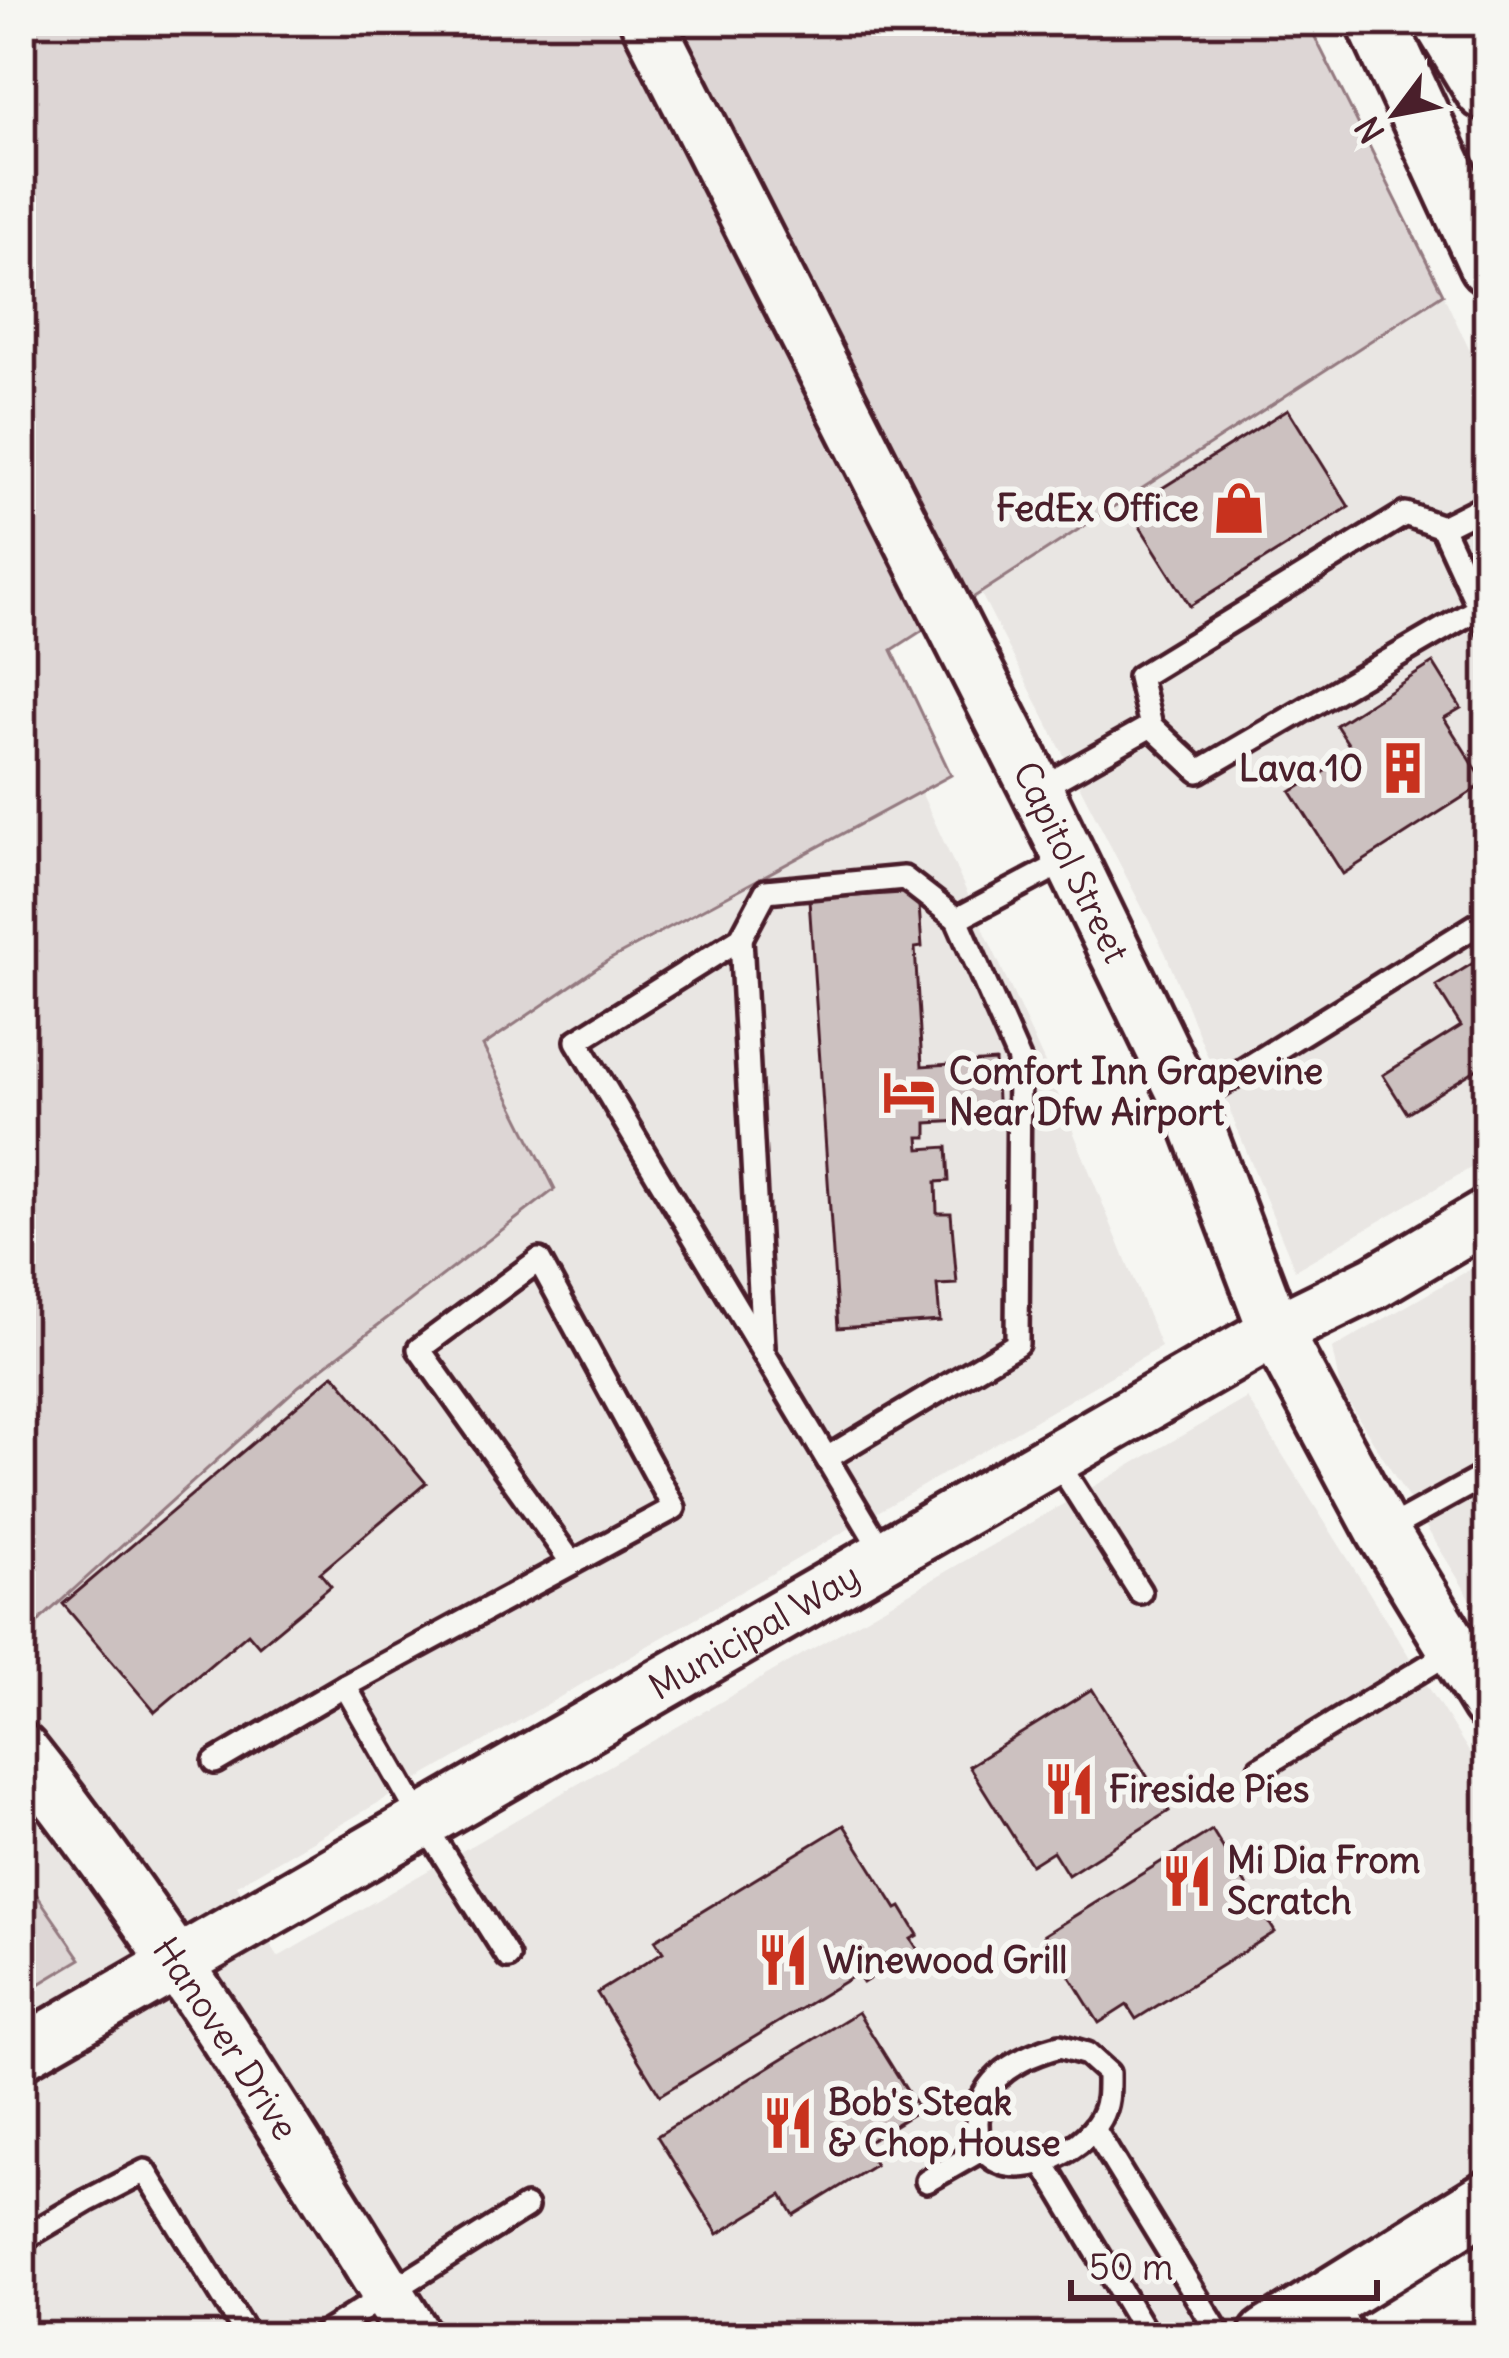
<svg xmlns="http://www.w3.org/2000/svg" width="1509" height="2358" font-family="Delius,sans-serif">
<style>
.built{fill:#e9e6e3}
.green{fill:#ddd6d5;stroke:#947a80;stroke-width:3}
.building{fill:#ccc1c0;stroke:#4a1f2b;stroke-width:3}
.lines{fill:none;stroke-linecap:round;stroke-linejoin:round}
.service-casing{stroke:#4a1f2b;stroke-width:30}
.tertiary-casing{stroke:#4a1f2b;stroke-width:60}
.secondary-casing{stroke:#4a1f2b;stroke-width:66}
.motorway-casing{stroke:#4a1f2b;stroke-width:75}
.service{stroke:#f6f6f2;stroke-width:21}
.tertiary{stroke:#f6f6f2;stroke-width:51}
.secondary{stroke:#f6f6f2;stroke-width:57}
.motorway{stroke:#f6f6f2;stroke-width:66}
.labels{text-anchor:middle;dominant-baseline:central;stroke-width:12;stroke-linejoin:round;paint-order:stroke}
.poi-label{font-size:36px;font-weight:bold;fill:#4a1f2b;stroke:#f6f6f2;text-anchor:start}
.street-label{font-size:36px;fill:#4a1f2b;stroke:#f6f6f2}
</style>
<rect width="100%" height="100%" fill="#f6f6f2"/>
<filter id="ink" filterUnits="userSpaceOnUse"><feTurbulence type="fractalNoise" baseFrequency=".00833" numOctaves="2"/><feDisplacementMap in="SourceGraphic" scale="24" xChannelSelector="R" yChannelSelector="G"/><feConvolveMatrix kernelMatrix="1 2 1 2 8 2 1 2 1" color-interpolation-filters="sRGB"/></filter>
<g filter="url(#ink)">
<g class="built">
<polygon points="1443,294 1488,389 1488,1158 1295,1270 1165,952 980,592"/>
<polygon points="921,792 1049,1072 1161,1347 237,1885 278,1957 1247,1398 1488,1782 1488,2166 1209,2337 21,2337 21,1997 81,1959 21,1872 21,1643 41,1619 299,1386 554,1190 483,1046 607,961"/>
<polygon points="1488,1259 1488,1627 1340,1388 1332,1349"/>
</g>
<g class="green">
<polygon points="21,21 1307,21 1443,294 892,650 951,775 607,961 483,1046 555,1189 299,1386 41,1619 21,1643"/>
<polygon points="21,1872 81,1959 21,1995"/>
</g>
<g class="building">
<polygon points="1288,409 1349,507 1190,606 1129,509"/>
<polygon points="1433,663 1461,708 1444,718 1485,783 1343,874 1291,792 1354,753 1336,725"/>
<polygon points="918,892 922,947 915,948 922,1066 995,1061 998,1119 927,1123 927,1137 919,1137 920,1149 947,1147 949,1181 936,1182 937,1213 951,1213 957,1284 937,1285 940,1321 838,1328 809,899"/>
<polygon points="1488,954 1488,1069 1485,1064 1407,1113 1383,1075 1461,1026 1436,986"/>
<polygon points="334,1374 426,1483 320,1573 331,1586 259,1646 248,1633 155,1712 63,1604"/>
<polygon points="1092,1689 1169,1811 1068,1875 1053,1851 1031,1865 969,1766"/>
<polygon points="844,1825 897,1909 901,1907 918,1935 911,1939 922,1956 899,1971 894,1963 863,1983 857,1974 660,2095 597,1993 663,1952 655,1940"/>
<polygon points="1212,1830 1275,1932 1136,2019 1127,2005 1099,2023 1044,1935"/>
<polygon points="858,2012 919,2110 862,2145 875,2165 794,2215 782,2195 718,2234 657,2136"/>
</g>
<g class="lines">
<g class="service-casing">
<g id="service">
<polyline points="1442,527 1488,628"/>
<polyline points="1151,726 1199,771 1479,608"/>
<polyline points="1039,789 1151,726 1139,677 1405,514 1442,527 1488,504"/>
<polyline points="957,919 1070,859"/>
<polyline points="741,938 763,1347"/>
<polyline points="1189,1104 1488,918"/>
<polyline points="827,1458 1017,1344 1019,1060 957,919 904,878 766,891 741,938 577,1041 885,1556"/>
<polyline points="1055,1458 1140,1592"/>
<polyline points="1383,1532 1488,1474"/>
<polyline points="215,1762 345,1686"/>
<polyline points="1260,1768 1454,1650"/>
<polyline points="508,1957 423,1822 345,1686 674,1508 539,1260 419,1349 572,1563"/>
<path d="M 1060,2046 L 1087,2054 L 1108,2073 C 1108,2089 1109,2104 1101,2118 C 1083,2152 1011,2188 983,2149 C 978,2142 977,2129 977,2122 C 979,2077 1022,2056 1060,2046 Z"/>
<polyline points="1094,2129 1221,2337"/>
<polyline points="1043,2162 1148,2337"/>
<polyline points="927,2181 983,2149"/>
<polyline points="21,2240 87,2201 145,2171 248,2337"/>
<polyline points="1331,2299 1356,2337"/>
<polyline points="319,2337 526,2207"/>
</g>
</g>
<g class="tertiary-casing">
<g id="tertiary">
<path id="s1" d="M 647,21 L 1037,790 L 1189,1104 L 1275,1331 L 1383,1532 L 1488,1704"/>
<path id="s2" d="M 21,1750 C 168,1934 290,2137 415,2337"/>
<path id="s3" d="M 21,2053 L 1275,1331 L 1375,1282 L 1488,1215"/>
</g>
</g>
<g class="secondary-casing">
<g id="secondary">
<polyline points="1376,21 1488,264"/>
<polyline points="1268,2337 1488,2200"/>
</g>
</g>
<g class="motorway-casing">
<polyline id="motorway" points="1448,21 1488,87"/>
</g>
<use href="#service" class="service"/>
<use href="#tertiary" class="tertiary"/>
<use href="#secondary" class="secondary"/>
<use href="#motorway" class="motorway"/>
</g>
</g>
<defs>
<g id="shop-bare" transform="scale(4.14)"><path d="M-5-2.5h2.3a2.7 3.5 0 0 1 5.4 0H5L5.5 6h-11ZM-1.5-2.5h3a1.5 2.3 0 0 0-3 0Z" fill="#c8321e" stroke="#f6f6f2" stroke-width="2.5" paint-order="stroke"/></g>
<g id="building-bare" transform="scale(4.14)"><path d="M-4-6H4V6H1V3H-1V6H-4ZM-2.5-4.3h1.7v1.8h-1.7ZM.8-4.3h1.7v1.8H.8ZM-2.5-1h1.7V.8h-1.7ZM.8-1h1.7V.8H.8Z" fill="#c8321e" stroke="#f6f6f2" stroke-width="2.5" paint-order="stroke"/></g>
<g id="hotel-bare" transform="scale(4.14)"><path d="M-6-4.5h1.5V1H6V5H4.5V3h-9V5H-6ZM-4 0a1.8 1.8 0 1 1 3.6 0ZM.5 0V-2.5h3Q6-2.5 6 0Z" fill="#c8321e" stroke="#f6f6f2" stroke-width="2.5" paint-order="stroke"/></g>
<g id="restaurant-bare" transform="scale(4.14)"><path d="M-5-6h1v4h1v-4h1v4h1v-4h1v5L-1.5 .5V6h-2V.5L-5-1ZM5-6V6H3V1.5H1.5Q1.5-4 5-6Z" fill="#c8321e" stroke="#f6f6f2" stroke-width="2.5" paint-order="stroke"/></g>
</defs>
<g fill-rule="evenodd">
<use href="#shop-bare" x="1239" y="508"/>
<use href="#building-bare" x="1403" y="768"/>
<use href="#hotel-bare" x="909" y="1092"/>
<use href="#restaurant-bare" x="1069" y="1789"/>
<use href="#restaurant-bare" x="1187" y="1881"/>
<use href="#restaurant-bare" x="783" y="1960"/>
<use href="#restaurant-bare" x="788" y="2123"/>
</g>
<g class="labels">
<g class="poi-label">
<text x="1199" y="508" text-anchor="end">FedEx Office</text>
<text x="1363" y="768" text-anchor="end">Lava 10</text>
<text x="949" y="1071">Comfort Inn Grapevine<tspan x="949" dy="41">Near Dfw Airport</tspan></text>
<text x="1109" y="1789">Fireside Pies</text>
<text x="1227" y="1860">Mi Dia From<tspan x="1227" dy="41">Scratch</tspan></text>
<text x="823" y="1960">Winewood Grill</text>
<text x="828" y="2102">Bob's Steak<tspan x="828" dy="41">&amp; Chop House</tspan></text>
</g>
<g class="street-label">
<text stroke="none"><textPath href="#s1" startOffset="942">Capitol Street</textPath></text>
<text stroke="none"><textPath href="#s3" startOffset="846">Municipal Way</textPath></text>
<text stroke="none"><textPath href="#s2" startOffset="354">Hanover Drive</textPath></text>
</g>
</g>
<rect width="1509" height="2358" fill="none" stroke="#f6f6f2" stroke-width="72"/>
<rect x="36" y="36" width="1437" height="2286" fill="none" stroke="#4a1f2b" stroke-width="4.5" filter="url(#ink)"/>
<g transform="translate(1395 114) rotate(238)" stroke="#f6f6f2" stroke-width="9" paint-order="stroke">
<path d="M0-9L21 45L0 30L-21 45Z" fill="#4a1f2b"/>
<text y="-18" font-size="33" font-weight="bold" text-anchor="middle" fill="#4a1f2b">N</text>
</g>
<path d="M1071 2280v18h306v-18" fill="none" stroke="#4a1f2b" stroke-width="6"/>
<text x="1089" y="2280" font-size="36" fill="#4a1f2b" stroke="#f6f6f2" stroke-width="9" paint-order="stroke">50 m</text>
</svg>
